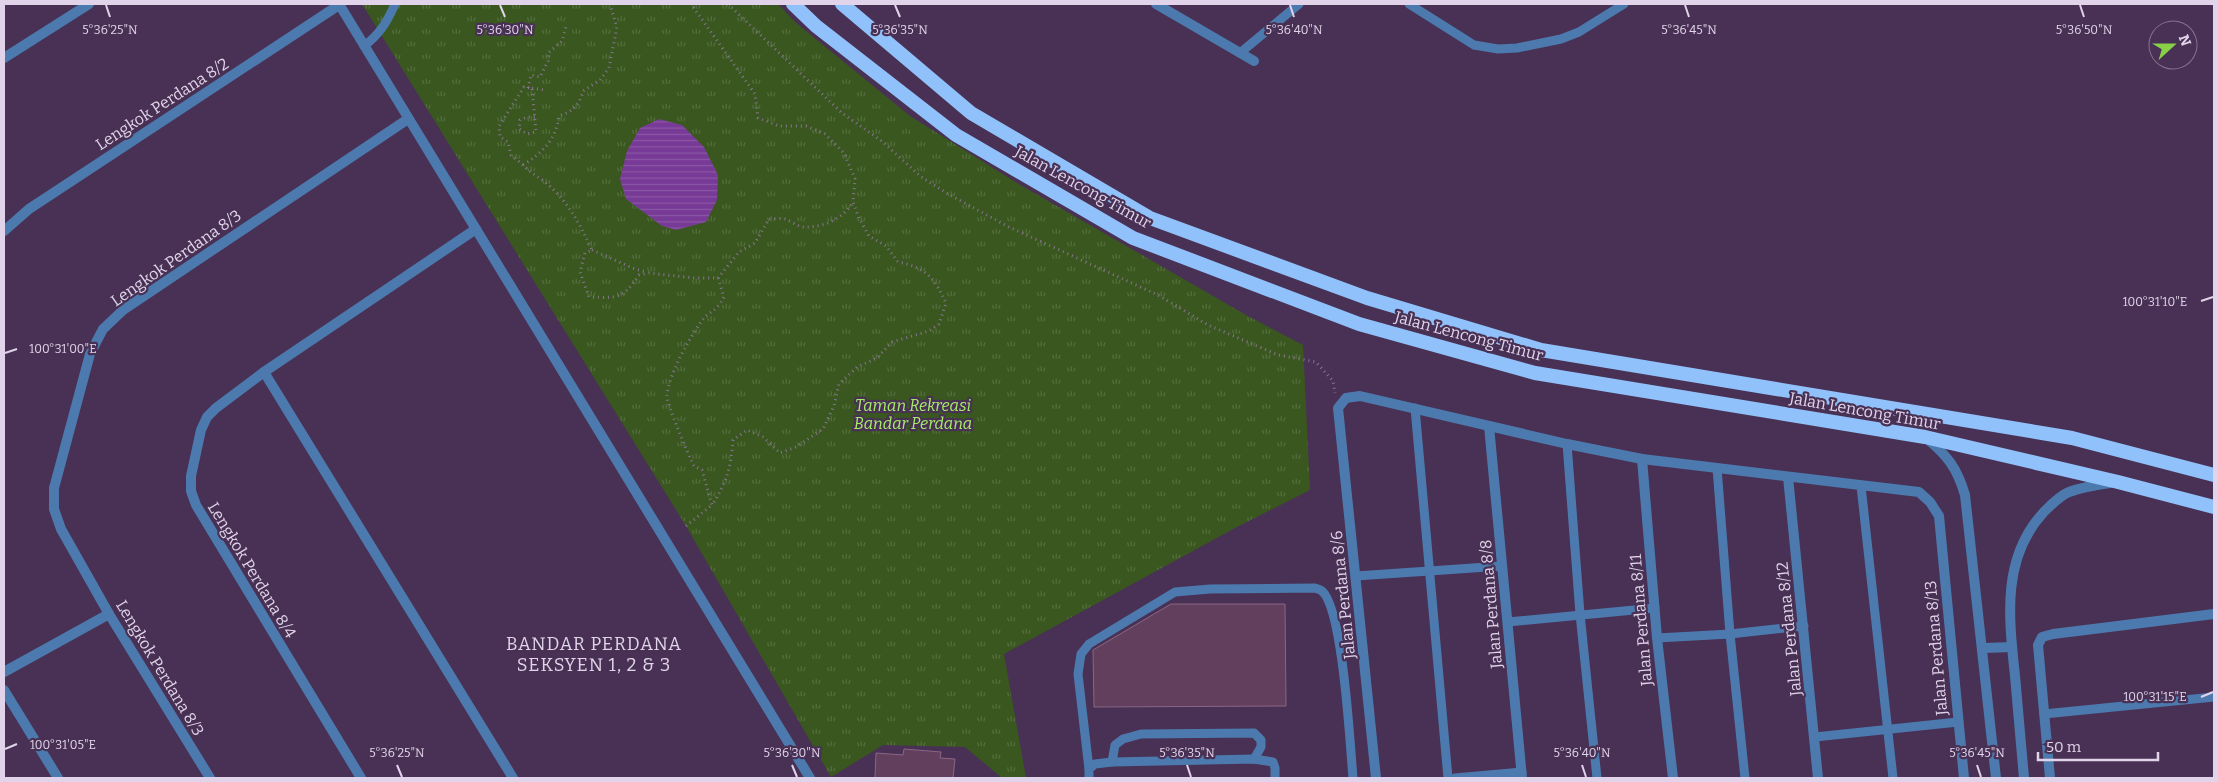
<svg xmlns="http://www.w3.org/2000/svg" width="2218" height="782" font-family="Bitter,serif">
<style>
.grass{fill:url(#grass-tufts)}
.water{fill:url(#water-rules)}
.building{fill:#623f5d;stroke:#8b6685}
.lines{fill:none;stroke-linecap:round;stroke-linejoin:round}
.path{stroke:#887592;stroke-width:3;stroke-dasharray:1 4;stroke-linecap:butt}
.service{stroke:#4d7aae;stroke-width:9}
.minor{stroke:#4d7aae;stroke-width:10}
.tertiary{stroke:#4d7aae;stroke-width:10}
.trunk{stroke:#90c1fa;stroke-width:14}
.ticks{fill:none;stroke:#e1d4ea;stroke-width:2}
.labels{text-anchor:middle;dominant-baseline:central;stroke-width:4.5;stroke-linejoin:round;paint-order:stroke}
.street-label{font-size:16px;fill:#e1d4ea;stroke:#483154}
.park-label{font-size:16px;font-style:italic;fill:#a5ed66;stroke:#483154}
.neighbourhood-label{font-size:18px;letter-spacing:1px;fill:#e1d4ea;stroke:#483154}
.ticks-label{font-size:12px;text-anchor:middle;fill:#e1d4ea;stroke:#483154;stroke-width:4.5;stroke-linejoin:round;paint-order:stroke}
</style>
<defs>
<pattern id="grass-tufts" width="24" height="20" patternUnits="userSpaceOnUse" patternTransform="scale(1.25)"><rect width="24" height="20" fill="#39571e"/><path d="M3 7l-1-3M5 7V3M7 7l1-3M15 17l-1-3M17 17v-4M19 17l1-3" fill="none" stroke="#556e3f"/></pattern>
<pattern id="water-rules" width="6" height="5" patternUnits="userSpaceOnUse" patternTransform="scale(1.25)"><rect width="6" height="5" fill="#773a96"/><path d="M0 2.5h6" fill="none" stroke="#8a56a5"/></pattern>
</defs>
<rect width="100%" height="100%" fill="#483154"/>
<polygon class="grass" points="362,4 778,4 795,22 910,116 1017,183 1246,315 1303,345 1310,490 1235,528 1004,654 1026,778 1002,778 965,747 883,745 831,777 686,526"/>
<polygon class="water" points="659,119 682,125 704,147 718,175 717,200 706,222 676,230 662,226 626,199 620,179 627,151 640,128"/>
<g class="building">
<polygon points="1171,604 1285,604 1286,706 1094,707 1093,650"/>
<polygon points="904,749 941,752 940,758 955,759 953,778 875,778 876,753 903,755"/>
</g>
<g class="lines">
<g class="path">
<path d="M 613,4 L 611,8 L 617,27 L 609,68 L 600,80 L 583,91 C 579,106 573,111 559,116 C 556,140 542,153 523,165 C 530,173 538,176 545,182 C 567,200 580,224 592,250 L 585,253 L 580,272 L 589,297 C 618,298 623,299 639,275 L 649,273 L 694,278 L 718,278 L 724,297 C 716,313 708,311 701,322 C 689,339 669,374 667,395 C 666,403 689,456 694,466 L 702,470 L 712,505 C 727,482 731,467 733,440 L 747,430 L 763,437 L 780,453 L 796,447 L 823,429 L 834,406 L 839,384 L 857,367 L 877,358 L 892,342 L 929,331 L 939,324 L 946,303 C 934,278 927,268 898,262 L 886,246 L 869,236 L 859,218 L 853,202 L 855,179 L 844,153 L 825,134 L 806,126 L 779,126 L 758,118 L 755,94 L 691,4"/>
<polyline points="728,4 842,113 883,142 920,176 948,194 1009,227 1158,295 1208,325 1278,355 1316,362 1333,381 1335,393"/>
<polyline points="528,88 531,75 540,77 548,61 548,53 562,41 566,27"/>
<polyline points="532,88 544,90"/>
<polyline points="523,165 511,155 508,142 500,137 499,126 524,87 532,88 536,132 527,134 519,129 520,120 527,117 535,117"/>
<polyline points="592,250 635,269 647,272"/>
<path d="M 718,278 L 739,252 L 755,243 L 769,219 C 774,219 781,218 785,219 C 791,221 797,226 803,227 C 823,228 843,219 853,202"/>
<polyline points="686,526 712,505"/>
</g>
<g class="service">
<polyline points="1409,4 1474,45 1498,49 1517,48 1561,39 1579,32 1624,4"/>
<path d="M 364,46 C 380,34 387,22 395,4"/>
<polyline points="1240,53 1299,4"/>
<polyline points="1415,408 1448,778"/>
<polyline points="1567,444 1580,614 1597,778"/>
<polyline points="1717,468 1730,634 1745,778"/>
<polyline points="1861,486 1893,778"/>
<polyline points="1356,576 1502,566"/>
<polyline points="1508,622 1655,608"/>
<polyline points="1657,638 1730,634 1804,626"/>
<polyline points="2044,714 2214,697"/>
<polyline points="1815,737 1958,722"/>
<polyline points="1112,762 1115,745 1123,739 1141,734 1254,733 1261,740 1261,747 1254,759"/>
<path d="M 1089,769 L 1078,674 L 1081,654 L 1089,644 L 1175,592 L 1210,589 L 1315,588 C 1317,589 1320,589 1322,591 C 1343,609 1350,745 1353,778"/>
<polyline points="1089,778 1089,769 1095,764 1112,762 1254,759 1273,762 1275,768 1275,778"/>
<polyline points="1455,778 1522,772"/>
</g>
<g class="minor">
<polyline points="339,4 810,778"/>
<polyline points="1156,4 1254,61"/>
<polyline points="4,58 89,4"/>
<polyline points="4,231 29,209 339,5"/>
<polyline points="264,372 513,778"/>
<polyline points="1489,426 1522,778"/>
<polyline points="1642,459 1657,638 1673,778"/>
<polyline points="1788,477 1818,778"/>
<polyline points="4,672 109,614"/>
<polyline points="4,690 58,778"/>
<polyline points="210,778 109,614 61,529 54,509 54,488 90,354 103,329 123,310 408,119"/>
<polyline points="361,778 196,505 191,491 191,476 201,430 207,417 216,408 264,372 476,229"/>
<polyline points="1376,778 1338,408 1346,398 1360,396 1567,444 1642,459 1919,492 1930,502 1939,516 1964,778"/>
<polyline points="2050,778 2038,645 2042,637 2053,634 2214,614"/>
</g>
<g class="tertiary">
<path d="M 1926,438 C 1948,456 1957,468 1965,495 L 1996,778"/>
<polyline points="1984,648 2012,647"/>
<path d="M 2024,778 C 2021,744 2018,710 2015,676 C 2009,619 2001,559 2043,513 C 2050,506 2059,496 2069,492 C 2082,487 2096,485 2110,483"/>
</g>
<g class="trunk">
<polyline points="793,4 816,26 956,135 1133,238 1359,324 1535,373 1925,437 2118,482 2214,507"/>
<polyline points="842,4 971,113 1150,218 1367,298 1541,350 2072,438 2214,475"/>
</g>
</g>
<path class="ticks" d="M 106,5 L 110,17M 500,5 L 505,17M 895,5 L 900,17M 1290,5 L 1294,17M 1685,5 L 1689,17M 2080,5 L 2084,17M 2201,301 L 2213,297M 5,353 L 17,349M 2201,697 L 2213,692M 5,749 L 17,744M 397,765 L 402,777M 792,765 L 797,777M 1187,765 L 1191,777M 1582,765 L 1586,777M 1977,765 L 1981,777"/>
<g class="labels">
<g class="street-label">
<text transform="translate(162 104) rotate(-33)">Lengkok Perdana 8/2</text>
<text transform="translate(1083 187) rotate(29)">Jalan Lencong Timur</text>
<text transform="translate(176 258) rotate(-35)">Lengkok Perdana 8/3</text>
<text transform="translate(1469 336) rotate(15)">Jalan Lencong Timur</text>
<text transform="translate(1865 411) rotate(10)">Jalan Lencong Timur</text>
<text transform="translate(252 570) rotate(59)">Lengkok Perdana 8/4</text>
<text transform="translate(1343 595) rotate(-96)">Jalan Perdana 8/6</text>
<text transform="translate(1491 604) rotate(-95)">Jalan Perdana 8/8</text>
<text transform="translate(1641 620) rotate(-95)">Jalan Perdana 8/11</text>
<text transform="translate(1789 629) rotate(-96)">Jalan Perdana 8/12</text>
<text transform="translate(1936 648) rotate(-95)">Jalan Perdana 8/13</text>
<text transform="translate(160 668) rotate(59)">Lengkok Perdana 8/3</text>
</g>
<g class="park-label">
<text x="913" y="405">Taman Rekreasi<tspan x="913" dy="18">Bandar Perdana</tspan></text>
</g>
<g class="neighbourhood-label">
<text x="594" y="644">BANDAR PERDANA<tspan x="594" dy="21">SEKSYEN 1, 2 &amp; 3</tspan></text>
</g>
</g>
<g class="ticks-label">
<text x="110" y="34">5°36'25"N</text>
<text x="1294" y="34">5°36'40"N</text>
<text x="1689" y="34">5°36'45"N</text>
<text x="505" y="34">5°36'30"N</text>
<text x="900" y="34">5°36'35"N</text>
<text x="2084" y="34">5°36'50"N</text>
<text x="2155" y="306">100°31'10"E</text>
<text x="63" y="353">100°31'00"E</text>
<text x="2155" y="701">100°31'15"E</text>
<text x="63" y="749">100°31'05"E</text>
<text x="397" y="757">5°36'25"N</text>
<text x="792" y="757">5°36'30"N</text>
<text x="1187" y="757">5°36'35"N</text>
<text x="1582" y="757">5°36'40"N</text>
<text x="1977" y="757">5°36'45"N</text>
</g>
<rect width="2218" height="782" fill="none" stroke="#e1d4ea" stroke-width="10"/>
<g transform="translate(2173 45) rotate(69)"><circle r="24" fill="#483154" stroke="#857290"/>
<path d="M0-4L9 19L0 12L-9 19Z" fill="#89cf48"/>
<text y="-8" font-size="14" font-weight="bold" text-anchor="middle" fill="#e1d4ea">N</text>
</g>
<path d="M2038 752v8h120v-8" fill="none" stroke="#e1d4ea" stroke-width="2.5"/>
<text x="2046" y="752" font-size="15" fill="#e1d4ea" stroke="#483154" stroke-width="4" paint-order="stroke">50 m</text>
</svg>
